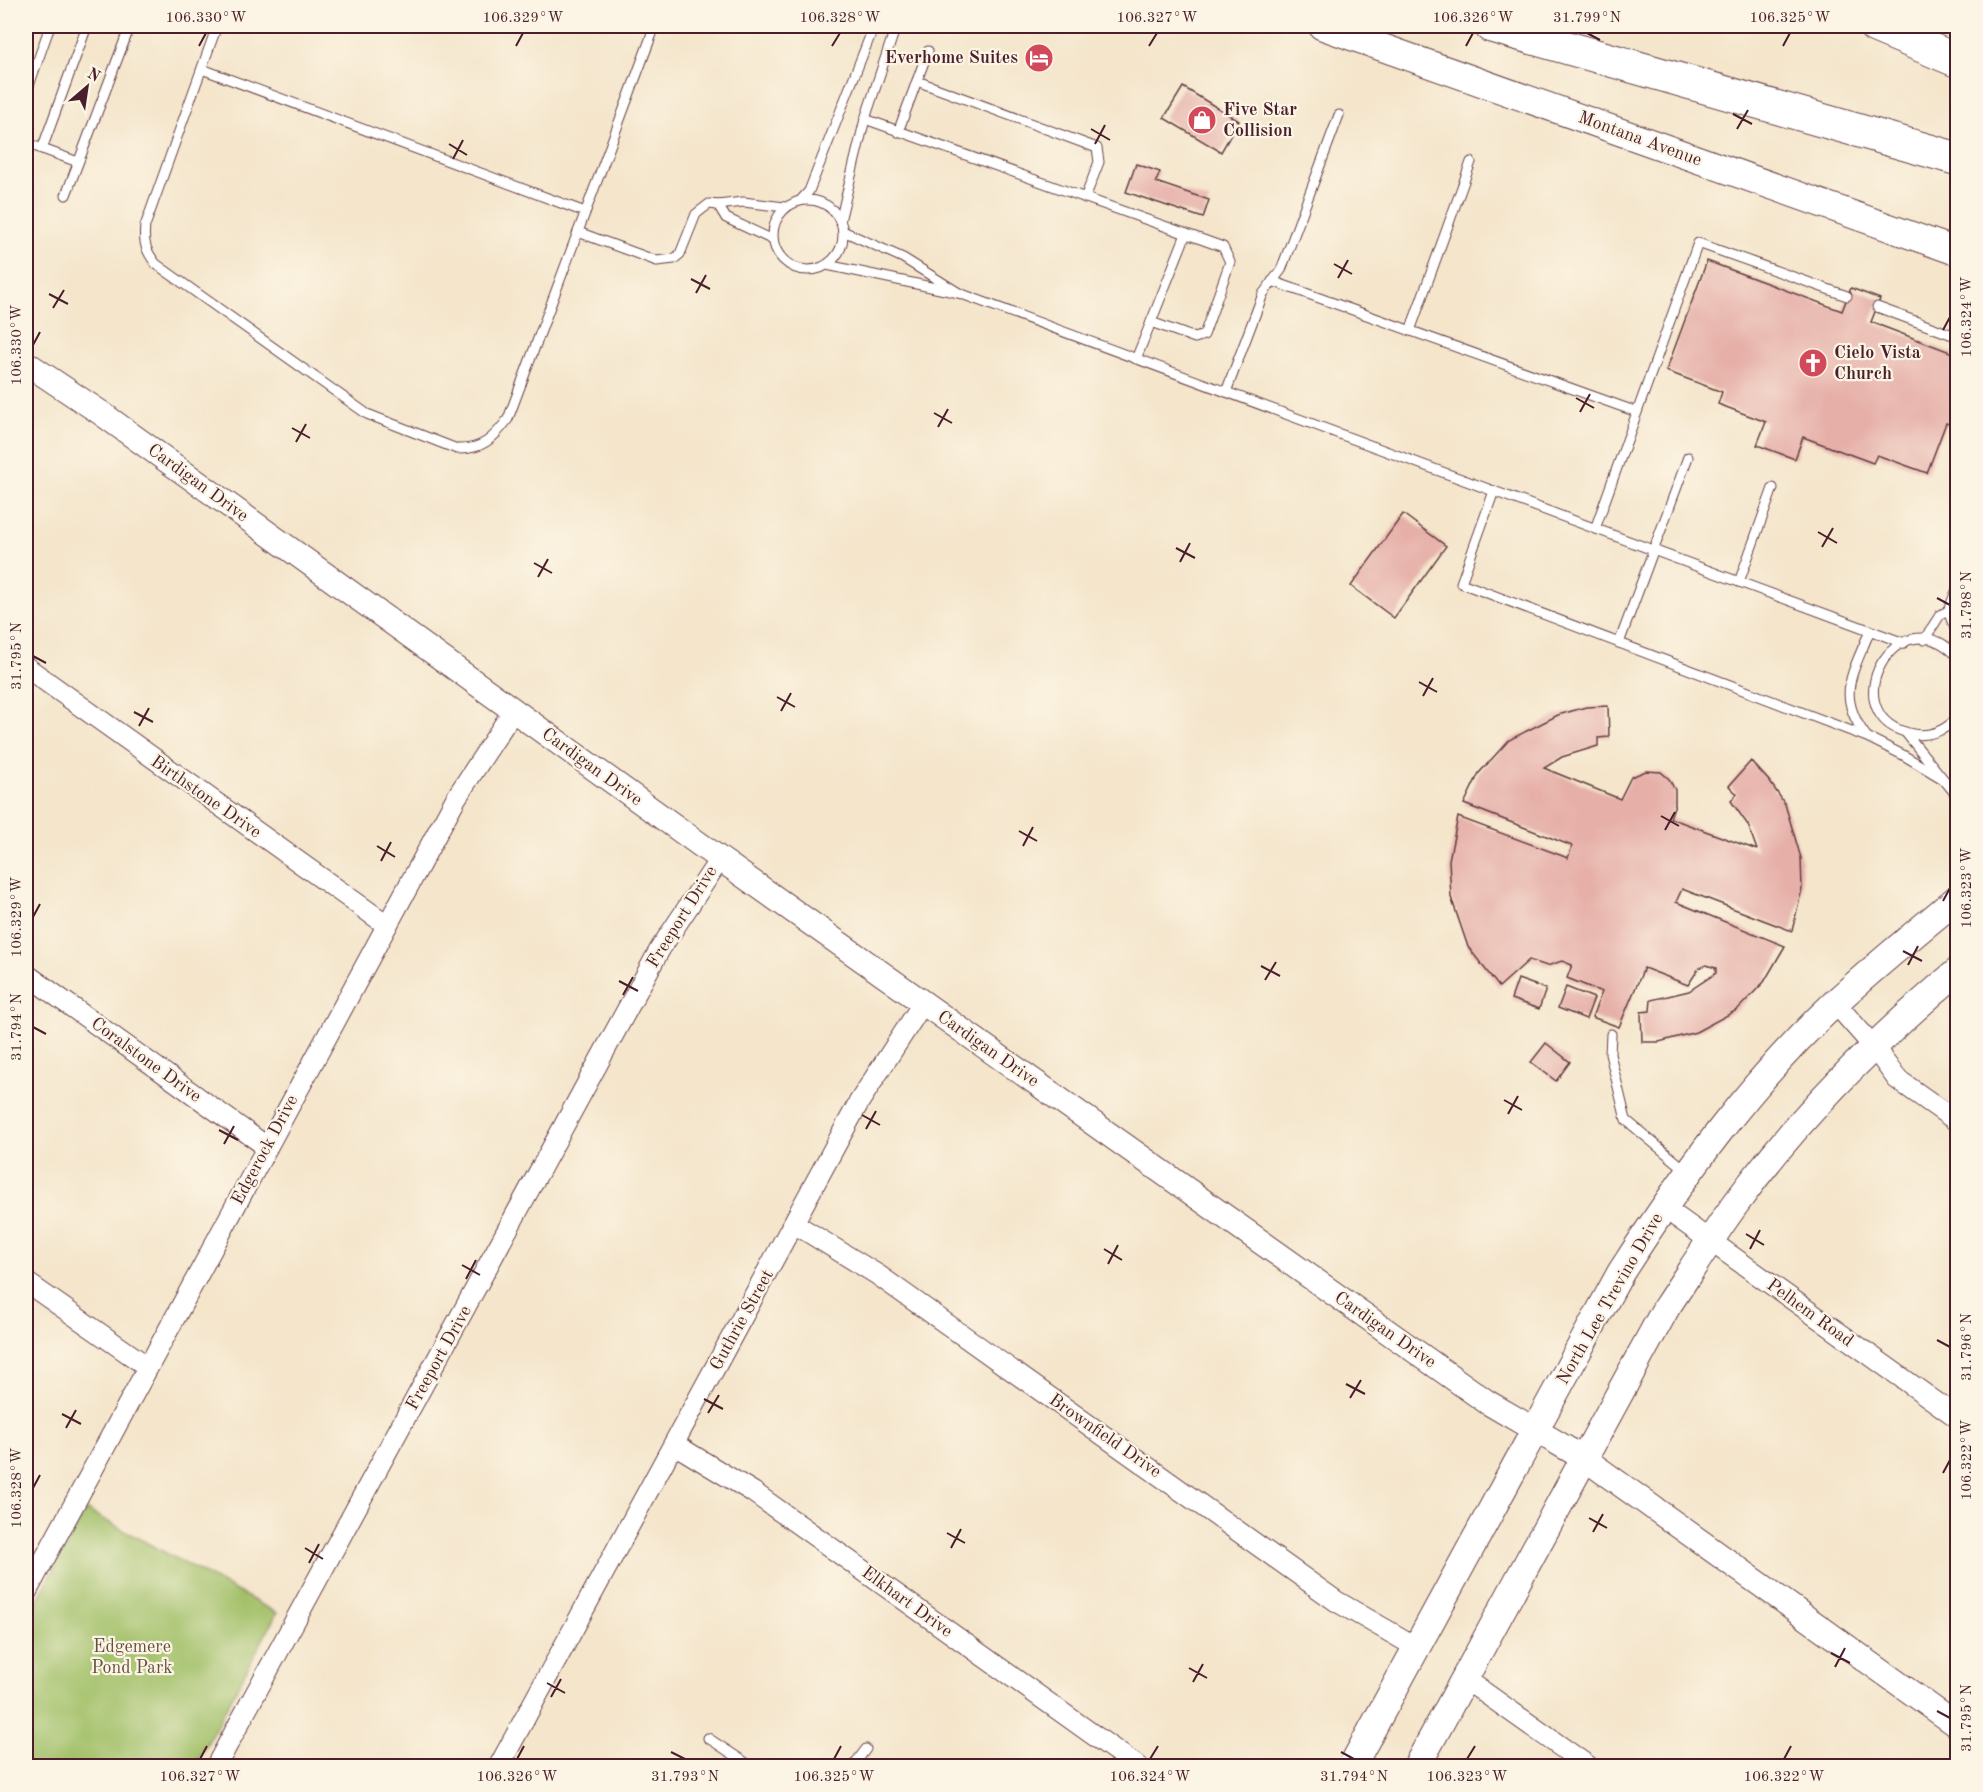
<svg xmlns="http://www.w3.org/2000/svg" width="1983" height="1792" font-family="'Old Standard TT',serif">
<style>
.green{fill:#a1c068;stroke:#76704a;stroke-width:1.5}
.building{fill:#e6b0a9}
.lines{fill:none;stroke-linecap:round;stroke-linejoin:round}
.service-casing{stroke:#643d43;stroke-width:11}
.minor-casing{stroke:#643d43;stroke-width:22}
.tertiary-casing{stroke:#643d43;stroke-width:26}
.secondary-casing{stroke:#643d43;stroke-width:29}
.motorway-casing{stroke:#643d43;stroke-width:35}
.service{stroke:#fff;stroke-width:9}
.minor{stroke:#fff;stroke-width:20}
.tertiary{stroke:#fff;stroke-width:24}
.secondary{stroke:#fff;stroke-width:27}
.motorway{stroke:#fff;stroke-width:33}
.ticks{fill:none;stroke:#4a1f2b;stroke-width:2}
.labels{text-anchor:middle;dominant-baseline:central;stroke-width:4.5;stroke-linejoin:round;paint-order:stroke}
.poi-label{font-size:18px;font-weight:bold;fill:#4a1f2b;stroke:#fcf5e5;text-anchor:start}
.street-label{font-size:18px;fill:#4a1f2b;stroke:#fcf5e5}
.park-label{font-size:18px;fill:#644f3d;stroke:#fcf5e5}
.neatline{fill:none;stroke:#4a1f2b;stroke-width:2}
.ticks-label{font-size:15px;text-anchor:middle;fill:#4a1f2b}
</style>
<rect width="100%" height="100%" fill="#fcf5e5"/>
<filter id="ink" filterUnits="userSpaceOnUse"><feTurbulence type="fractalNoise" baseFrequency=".0167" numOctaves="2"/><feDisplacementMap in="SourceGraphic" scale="12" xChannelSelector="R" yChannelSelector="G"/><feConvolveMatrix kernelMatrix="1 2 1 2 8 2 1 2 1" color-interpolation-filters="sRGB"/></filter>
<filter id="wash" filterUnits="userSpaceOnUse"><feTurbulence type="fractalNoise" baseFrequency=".008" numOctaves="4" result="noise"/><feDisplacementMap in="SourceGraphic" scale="24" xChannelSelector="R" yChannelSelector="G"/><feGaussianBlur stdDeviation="1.35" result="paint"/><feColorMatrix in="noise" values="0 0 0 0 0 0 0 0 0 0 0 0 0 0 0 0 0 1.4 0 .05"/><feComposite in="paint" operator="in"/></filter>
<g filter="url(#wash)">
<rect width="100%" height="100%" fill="#f4e5cb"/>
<polygon class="green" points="86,1510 277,1613 195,1766 26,1766 26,1621"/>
<g id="blocks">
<g class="building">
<polygon points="1183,87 1239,121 1221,152 1164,118"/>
<polygon points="1136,164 1160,172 1156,182 1209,200 1203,218 1126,192"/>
<polygon points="1707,261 1842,311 1851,288 1880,299 1871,322 1958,355 1958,427 1946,423 1927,473 1877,455 1873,463 1803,437 1795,459 1757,445 1766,422 1718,404 1722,392 1666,371"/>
<polygon points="1403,514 1446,546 1394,618 1351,586"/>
<polygon points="1608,706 1609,737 1598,738 1598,746 1562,757 1544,768 1620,799 1631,777 1646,771 1661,772 1669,779 1675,790 1675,804 1670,818 1757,850 1748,825 1731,801 1737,794 1729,786 1751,761 1770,782 1785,804 1801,858 1802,889 1792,931 1682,889 1676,902 1785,946 1764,982 1737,1010 1696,1032 1659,1042 1642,1042 1641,1012 1650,1011 1651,1000 1689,991 1716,973 1716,968 1706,965 1699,968 1688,985 1644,968 1619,1027 1592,1017 1602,992 1567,978 1572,965 1562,961 1547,966 1529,960 1499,987 1468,947 1451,897 1449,860 1458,817 1568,858 1572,846 1464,804 1479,773 1509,740 1558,715 1586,707"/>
<polygon points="1518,979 1546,989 1539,1009 1511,999"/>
<polygon points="1566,987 1594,998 1586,1019 1558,1008"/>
<polygon points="1546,1043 1570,1062 1556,1081 1531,1062"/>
</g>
</g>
</g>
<g filter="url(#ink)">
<use href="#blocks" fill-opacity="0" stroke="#643d43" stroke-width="1.5"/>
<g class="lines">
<g class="service-casing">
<g id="service">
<path d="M 217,26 L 145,226 C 143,243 146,251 156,264 L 367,414 L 457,449 C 482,450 494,438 508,419 L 655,26"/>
<polyline points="202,69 585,212"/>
<polyline points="917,81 1097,148 1099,162 1085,198"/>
<polyline points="26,94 50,26"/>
<polyline points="865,119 1223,247 1230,262 1204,335 1195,338 1151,322 1136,359"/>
<polyline points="898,132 928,51"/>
<polyline points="26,143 78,162"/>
<polyline points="42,149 87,26"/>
<polyline points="66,195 130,26"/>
<circle cx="808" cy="235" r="35"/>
<polyline points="800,201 809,191 874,26"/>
<polyline points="840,221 865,119 896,26"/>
<polyline points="578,232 657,261 674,259 680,254 696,214 709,204 718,205"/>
<polyline points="773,240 726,218 718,205 743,202 785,207"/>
<polyline points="827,265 959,293 903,258 843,231"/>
<polyline points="1272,281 1637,412"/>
<polyline points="959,293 1904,643"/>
<polyline points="1877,307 1958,337"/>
<polyline points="1151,322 1186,234"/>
<polyline points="1410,331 1471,162"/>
<polyline points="1226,392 1263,294 1281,270 1339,115"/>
<polyline points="1494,491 1461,583 1867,737 1903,755 1943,779"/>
<polyline points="1595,529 1698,243 1847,296"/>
<polyline points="1739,582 1773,488"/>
<polyline points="1948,611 1958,587"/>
<polyline points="1924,640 1940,615 1948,611 1956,631 1956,655"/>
<polyline points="1619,643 1688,457"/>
<path d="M 1958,657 C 1896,591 1829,718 1913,734 C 1930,737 1946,730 1958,717"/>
<polyline points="1905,732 1958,797"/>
<path d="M 1866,736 C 1835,694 1853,674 1870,630"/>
<polyline points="1611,1034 1610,1054 1626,1120 1686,1170"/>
<polyline points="708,1738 751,1766"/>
<polyline points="853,1766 866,1749"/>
</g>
</g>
<g class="minor-casing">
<g id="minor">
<polyline points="26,667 387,925"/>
<polyline points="26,974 267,1147"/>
<polyline points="1835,1003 1873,1046 1897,1079 1958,1122"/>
<polyline points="1663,1207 1958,1418"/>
<polyline points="795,1224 878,1275 1336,1601 1416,1647"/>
<polyline points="26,1282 148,1367"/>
<polyline points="674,1444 753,1492 1137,1766"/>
<polyline points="26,1593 456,798 513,711"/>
<polyline points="1464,1678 1588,1766"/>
<polyline points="216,1766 660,949 720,859"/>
<polyline points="499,1766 859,1102 923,1003"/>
</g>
</g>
<g class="tertiary-casing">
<polyline id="tertiary" points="26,363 101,413 720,859 1487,1402 1585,1459 1958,1726"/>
</g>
<g class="secondary-casing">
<g id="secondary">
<polyline points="1322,26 1958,252"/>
<path d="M 1352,1766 L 1621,1272 C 1683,1176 1752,1080 1836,1002 C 1875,966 1917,932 1958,898"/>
<path d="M 1417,1766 L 1666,1308 C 1690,1272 1712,1236 1737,1202 C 1800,1115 1876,1040 1958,971"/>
</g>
</g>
<g class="motorway-casing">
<g id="motorway">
<polyline points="1491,26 1958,159"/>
<polyline points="1875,26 1958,61"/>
</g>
</g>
<use href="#service" class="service"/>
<use href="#minor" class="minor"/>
<use href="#tertiary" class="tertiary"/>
<use href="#secondary" class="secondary"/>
<use href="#motorway" class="motorway"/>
</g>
</g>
<path class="ticks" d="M 1587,33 L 1600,40M 199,46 L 206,33M 516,46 L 523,33M 832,46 L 840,33M 1149,46 L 1157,33M 1466,46 L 1473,33M 1783,46 L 1790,33M 1733,114 L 1752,124M 1091,129 L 1110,140M 1737,129 L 1748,110M 449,144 L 467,155M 1095,144 L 1105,125M 453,159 L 463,140M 1334,264 L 1352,274M 1338,278 L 1348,260M 691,279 L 710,289M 696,293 L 706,275M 49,294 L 68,304M 53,308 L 64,290M 1943,330 L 1950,317M 33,345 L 40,332M 1576,398 L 1594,408M 1580,412 L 1590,394M 934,413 L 952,423M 938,427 L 948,409M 292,428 L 310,438M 296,442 L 306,424M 1818,532 L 1837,543M 1822,547 L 1833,528M 1176,548 L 1195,558M 1180,562 L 1190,543M 534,563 L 552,573M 538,577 L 548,559M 1937,598 L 1950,605M 33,656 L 46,663M 1419,682 L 1437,692M 1423,696 L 1433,678M 777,697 L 795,707M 781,711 L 791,693M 134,712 L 153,722M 139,726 L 149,708M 1661,816 L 1679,826M 1665,830 L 1675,812M 1019,831 L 1037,841M 377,846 L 395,857M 1023,846 L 1033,827M 381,861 L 391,842M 1943,901 L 1950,888M 33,917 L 40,904M 1903,951 L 1922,961M 1908,965 L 1918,946M 1261,966 L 1280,976M 1265,980 L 1276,962M 619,981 L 638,991M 623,995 L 633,977M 33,1027 L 46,1034M 1504,1100 L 1522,1110M 1508,1114 L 1518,1096M 862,1115 L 880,1125M 866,1129 L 876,1111M 219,1130 L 238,1140M 224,1144 L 234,1126M 1746,1234 L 1764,1245M 1104,1249 L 1122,1260M 1750,1249 L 1760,1230M 1108,1264 L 1118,1245M 462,1265 L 480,1275M 466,1279 L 476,1260M 1937,1340 L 1950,1347M 1346,1384 L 1365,1394M 1350,1398 L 1361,1380M 704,1399 L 723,1409M 708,1413 L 719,1395M 62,1414 L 81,1424M 66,1428 L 76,1410M 1943,1473 L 1950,1460M 33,1488 L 40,1475M 1589,1518 L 1607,1528M 1593,1532 L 1603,1514M 947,1533 L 965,1543M 305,1548 L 323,1559M 951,1548 L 961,1529M 309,1563 L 319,1544M 1831,1653 L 1850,1663M 1835,1667 L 1845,1648M 1189,1668 L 1207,1678M 1193,1682 L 1203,1664M 547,1683 L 565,1693M 551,1697 L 561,1679M 1937,1711 L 1950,1718M 671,1752 L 685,1759M 1341,1752 L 1354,1759M 200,1759 L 207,1746M 517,1759 L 524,1746M 834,1759 L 841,1746M 1150,1759 L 1158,1746M 1467,1759 L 1475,1746M 1784,1759 L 1791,1746"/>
<defs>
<g id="hotel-disc" transform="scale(1.5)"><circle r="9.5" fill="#d1495b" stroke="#fcf5e5"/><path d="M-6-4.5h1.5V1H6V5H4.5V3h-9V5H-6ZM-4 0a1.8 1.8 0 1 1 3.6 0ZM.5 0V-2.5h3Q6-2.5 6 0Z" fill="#fff"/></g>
<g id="shop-disc" transform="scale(1.5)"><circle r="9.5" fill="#d1495b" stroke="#fcf5e5"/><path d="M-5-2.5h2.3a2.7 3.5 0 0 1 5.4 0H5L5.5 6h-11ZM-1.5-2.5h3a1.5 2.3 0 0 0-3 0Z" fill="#fff"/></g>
<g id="church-disc" transform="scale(1.5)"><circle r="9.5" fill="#d1495b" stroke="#fcf5e5"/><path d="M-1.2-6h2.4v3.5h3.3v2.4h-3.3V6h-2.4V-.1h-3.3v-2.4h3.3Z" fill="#fff"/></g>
</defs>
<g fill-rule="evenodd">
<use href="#hotel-disc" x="1039" y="58"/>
<use href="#shop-disc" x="1202" y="120"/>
<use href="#church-disc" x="1813" y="363"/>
</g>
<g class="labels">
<g class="poi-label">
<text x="1018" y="58" text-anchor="end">Everhome Suites</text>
<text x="1223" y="110">Five Star<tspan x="1223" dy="21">Collision</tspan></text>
<text x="1834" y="353">Cielo Vista<tspan x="1834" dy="21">Church</tspan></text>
</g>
<g class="street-label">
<text transform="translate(1640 139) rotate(20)">Montana Avenue</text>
<text transform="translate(198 483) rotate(36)">Cardigan Drive</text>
<text transform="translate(592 767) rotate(36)">Cardigan Drive</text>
<text transform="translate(206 797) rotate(35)">Birthstone Drive</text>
<text transform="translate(682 917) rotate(-58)">Freeport Drive</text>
<text transform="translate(988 1049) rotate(35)">Cardigan Drive</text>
<text transform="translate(146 1060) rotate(36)">Coralstone Drive</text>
<text transform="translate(265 1150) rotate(-62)">Edgerock Drive</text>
<text transform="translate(1610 1299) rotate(-60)">North Lee Trevino Drive</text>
<text transform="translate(1810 1313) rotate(36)">Pelhem Road</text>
<text transform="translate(742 1320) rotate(-61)">Guthrie Street</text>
<text transform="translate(1385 1330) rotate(35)">Cardigan Drive</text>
<text transform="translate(439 1358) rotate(-61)">Freeport Drive</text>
<text transform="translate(1105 1436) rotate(35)">Brownfield Drive</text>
<text transform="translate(907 1602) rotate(36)">Elkhart Drive</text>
</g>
<g class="park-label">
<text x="132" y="1647">Edgemere<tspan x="132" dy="21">Pond Park</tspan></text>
</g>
</g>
<rect width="1983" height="1792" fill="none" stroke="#fcf5e5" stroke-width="66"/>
<g transform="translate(87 87) rotate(29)" stroke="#fcf5e5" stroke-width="4.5" paint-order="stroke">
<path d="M0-4.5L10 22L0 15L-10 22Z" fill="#4a1f2b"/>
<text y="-9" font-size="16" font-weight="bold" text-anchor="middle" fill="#4a1f2b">N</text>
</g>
<rect x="33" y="33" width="1917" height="1726" class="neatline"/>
<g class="ticks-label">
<text x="206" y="22">106.330°W</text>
<text x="523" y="22">106.329°W</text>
<text x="840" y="22">106.328°W</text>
<text x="1157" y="22">106.327°W</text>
<text x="1473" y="22">106.326°W</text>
<text x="1587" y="22">31.799°N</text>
<text x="1790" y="22">106.325°W</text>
<text transform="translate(1966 317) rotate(-90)" y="5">106.324°W</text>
<text transform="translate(16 345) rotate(-90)" y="5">106.330°W</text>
<text transform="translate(1966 605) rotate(-90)" y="5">31.798°N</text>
<text transform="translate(16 656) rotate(-90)" y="5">31.795°N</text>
<text transform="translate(1966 888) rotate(-90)" y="5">106.323°W</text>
<text transform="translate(16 917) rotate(-90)" y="5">106.329°W</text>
<text transform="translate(16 1027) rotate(-90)" y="5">31.794°N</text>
<text transform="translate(1966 1347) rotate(-90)" y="5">31.796°N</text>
<text transform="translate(1966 1460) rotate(-90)" y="5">106.322°W</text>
<text transform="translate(16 1488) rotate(-90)" y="5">106.328°W</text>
<text transform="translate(1966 1718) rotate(-90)" y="5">31.795°N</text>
<text x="200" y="1781">106.327°W</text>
<text x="517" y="1781">106.326°W</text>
<text x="685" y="1781">31.793°N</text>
<text x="834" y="1781">106.325°W</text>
<text x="1150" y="1781">106.324°W</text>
<text x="1354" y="1781">31.794°N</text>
<text x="1467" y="1781">106.323°W</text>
<text x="1784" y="1781">106.322°W</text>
</g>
</svg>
